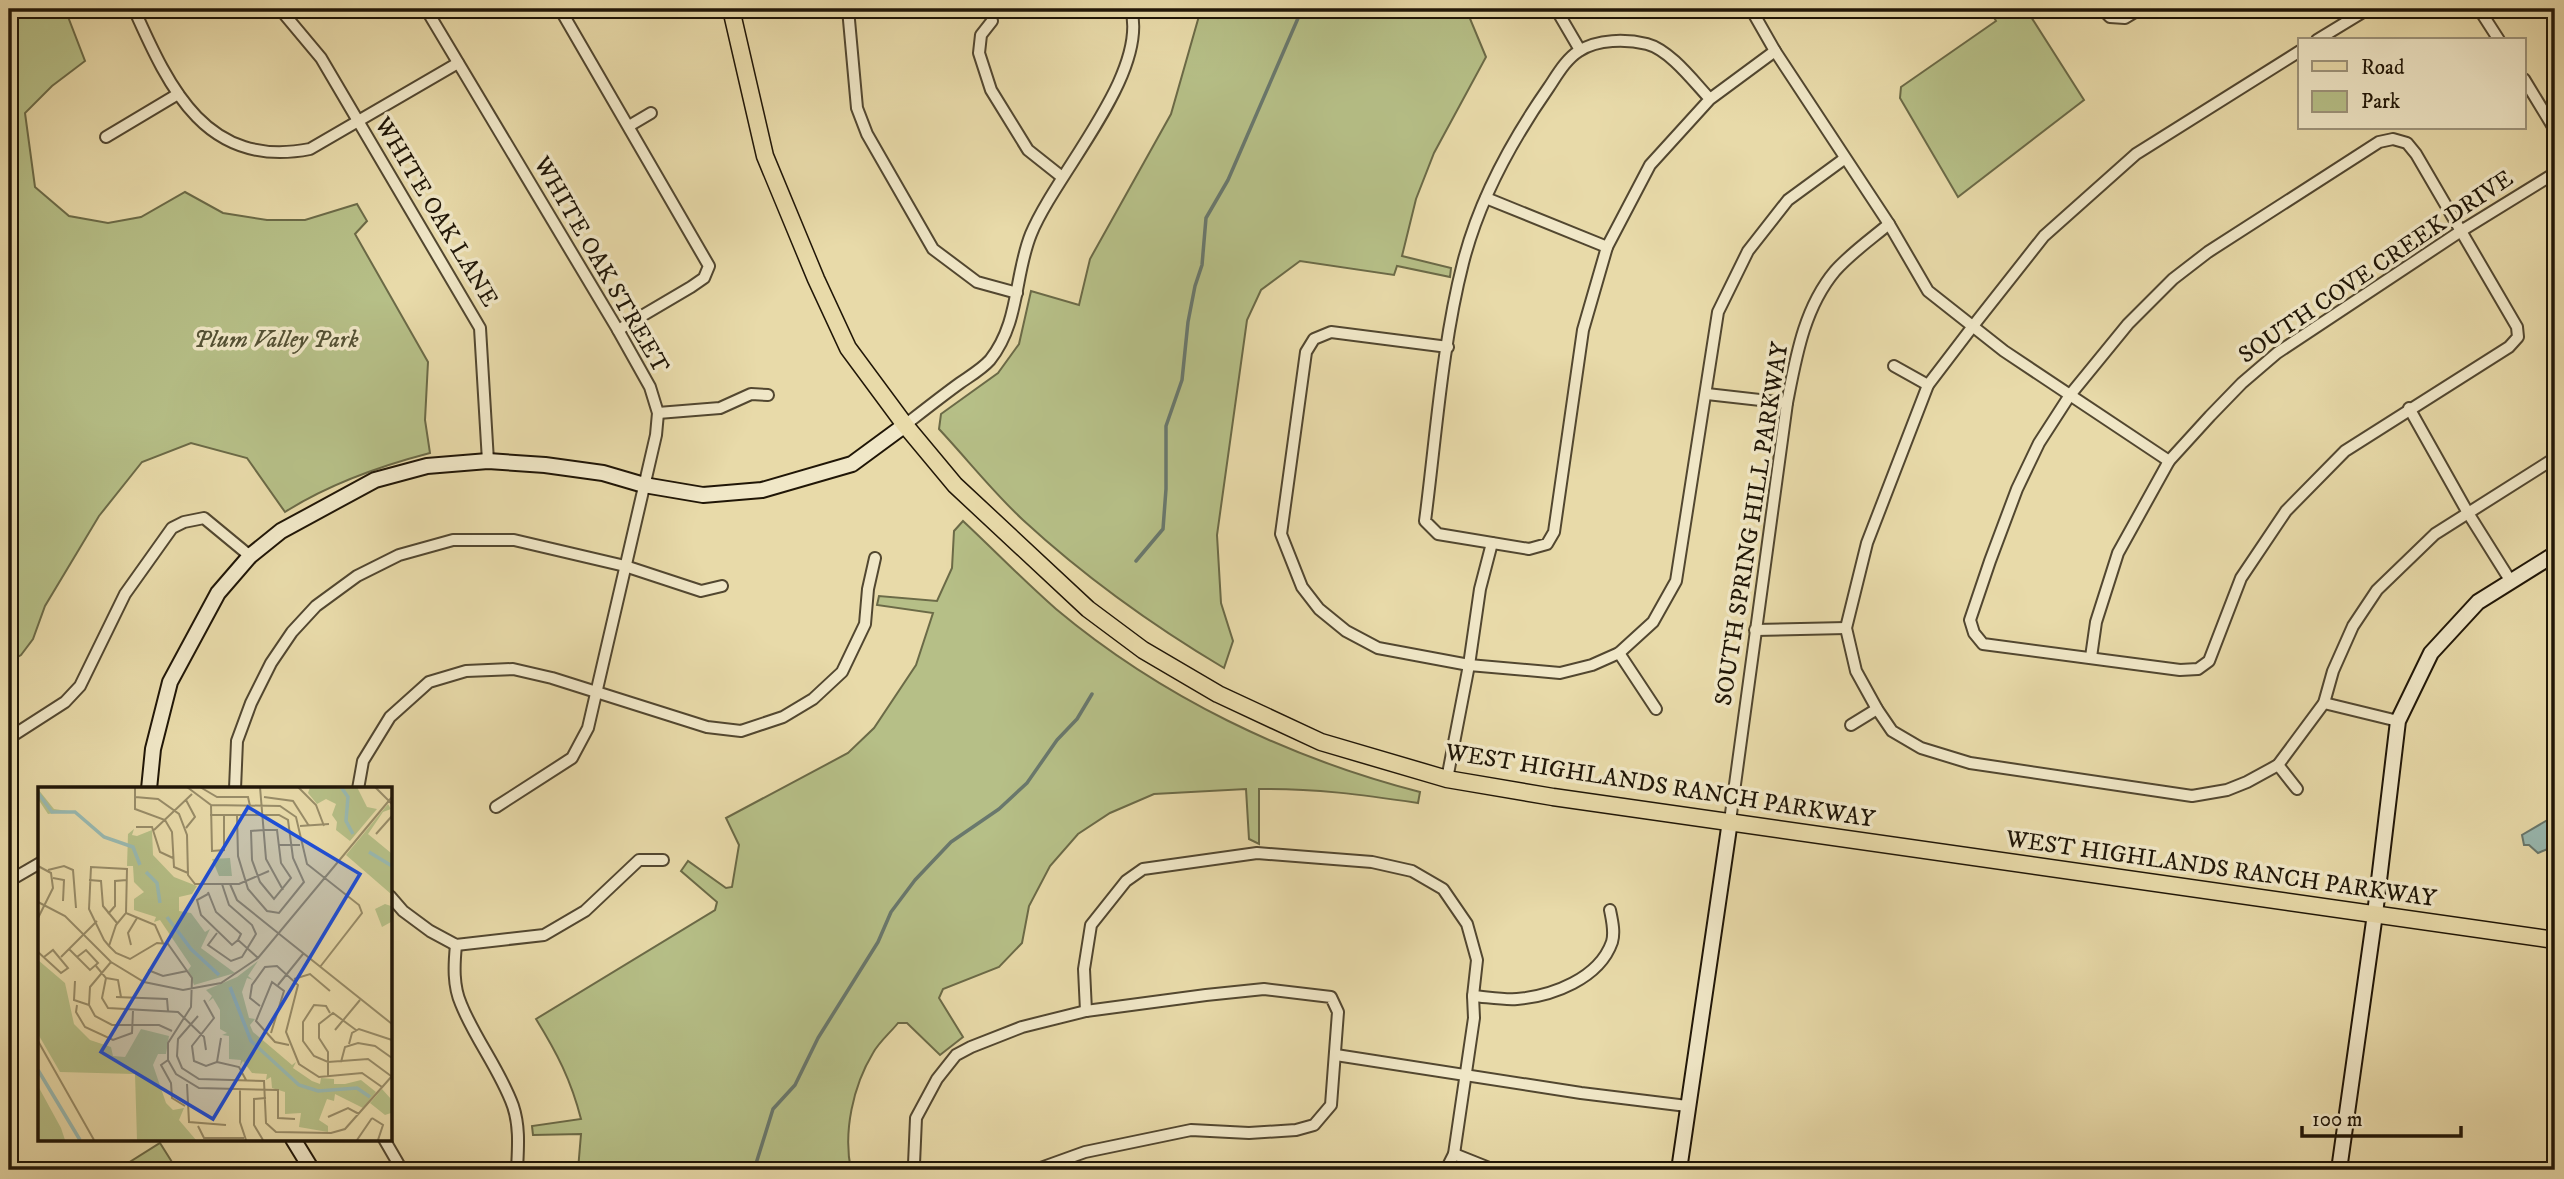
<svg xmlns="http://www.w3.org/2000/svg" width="2564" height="1179" font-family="'IM FELL DW Pica',serif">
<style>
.green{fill:#b6bf87;stroke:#6b6a47;stroke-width:2}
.water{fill:#99b9b1;stroke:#69786d;stroke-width:2}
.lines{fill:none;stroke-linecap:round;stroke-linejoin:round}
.stream{stroke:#69786d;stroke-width:3.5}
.street-casing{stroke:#524730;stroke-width:14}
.secondary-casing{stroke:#201607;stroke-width:18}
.primary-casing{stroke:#201607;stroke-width:19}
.street{stroke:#f0e7c7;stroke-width:10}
.secondary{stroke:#f0e7c7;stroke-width:14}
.primary{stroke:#e8daa9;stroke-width:16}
.labels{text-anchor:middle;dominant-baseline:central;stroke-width:7;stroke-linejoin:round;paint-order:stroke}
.street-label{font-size:24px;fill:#201607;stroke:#f0e7c7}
.park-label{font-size:24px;font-style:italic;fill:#545134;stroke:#f0e7c7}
.inset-river{fill:none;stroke:#99b9b1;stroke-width:3.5}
.inset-road{fill:none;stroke:#988c68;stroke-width:2}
.view{fill:#1d4ed8;fill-opacity:0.15;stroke:#1d4ed8;stroke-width:3.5}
.inset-edge{fill:none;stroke:#201607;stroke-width:3.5}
</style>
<rect width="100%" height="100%" fill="#e8daa9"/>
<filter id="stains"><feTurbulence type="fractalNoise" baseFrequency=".00286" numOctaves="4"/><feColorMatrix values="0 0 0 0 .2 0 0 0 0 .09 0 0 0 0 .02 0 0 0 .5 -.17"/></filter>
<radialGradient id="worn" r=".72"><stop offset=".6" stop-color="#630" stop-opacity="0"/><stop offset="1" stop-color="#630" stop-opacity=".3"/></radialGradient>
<g class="green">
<path d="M 9,9 L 65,9 L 85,61 L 52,86 L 25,113 L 35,187 L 69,216 L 108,223 L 141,217 L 185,192 L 223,213 L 267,220 L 305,220 L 357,204 L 367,221 L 355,234 L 428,362 L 425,420 L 430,453 C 380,466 329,484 285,512 L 247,458 L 191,443 L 142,462 L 99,516 L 45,606 L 33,639 L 21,655 L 9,662 Z"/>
<path d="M 1201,9 L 1466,9 L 1486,57 L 1434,153 L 1416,199 L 1402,256 L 1451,268 L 1450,277 L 1397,266 L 1394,275 L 1300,261 L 1261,290 L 1247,320 L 1217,535 L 1221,603 L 1233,641 L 1224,668 C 1150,624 1086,578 1023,520 C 993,492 967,459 939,429 L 941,414 L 998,373 L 1019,344 L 1031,291 L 1079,305 L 1090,259 L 1171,114 Z"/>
<polygon points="1989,9 2026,9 2084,100 1958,197 1900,98 1901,87 1996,21"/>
<path d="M 963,521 C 994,550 1024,581 1056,609 C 1161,697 1288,758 1420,792 L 1418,803 C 1364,795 1313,788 1259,789 L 1259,844 L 1249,839 L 1246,789 L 1154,794 L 1110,813 L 1078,834 L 1050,866 L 1029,906 L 1022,943 L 999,967 L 943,989 L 939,998 L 963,1037 L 940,1055 L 907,1023 L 898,1023 C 890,1033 879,1042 873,1053 C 853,1086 843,1132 851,1170 L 578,1170 L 581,1134 L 533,1135 L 532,1126 L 581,1119 C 571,1080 557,1053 536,1019 L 715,910 L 717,902 L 681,871 L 688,861 L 726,888 L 732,887 L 739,845 L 726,818 L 848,753 L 874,728 L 916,665 L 933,613 L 877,605 L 879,596 L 937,601 L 952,568 L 954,531 Z"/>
<polygon points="160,1143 177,1170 117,1170"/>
</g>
<polygon class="water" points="2551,818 2555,823 2555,846 2538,853 2529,845 2524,845 2522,835"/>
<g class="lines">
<g class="stream">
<polyline points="1136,561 1163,529 1166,489 1166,426 1182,380 1188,322 1195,286 1202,265 1206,218 1228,180 1302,9"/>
<polyline points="754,1170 773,1109 795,1085 818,1038 878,942 891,912 915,880 951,842 999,809 1027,783 1057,740 1077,719 1092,694"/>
</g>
<g class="street-casing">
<g id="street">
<path d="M 134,9 C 170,90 207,169 310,149 L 458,63"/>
<polyline points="280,9 321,58 480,328 488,461"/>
<polyline points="426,9 618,330 650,387 658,413 656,435 588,728 572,758 496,807"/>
<polyline points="560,9 709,266 704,278 691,287 618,330"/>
<polyline points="848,9 857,108 867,134 933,249 977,282 1017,293"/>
<polyline points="1556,9 1580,50"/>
<polyline points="1751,9 1775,51 1889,224 1928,291 2004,351 2169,461"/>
<polyline points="2102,9 2110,17 2125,18 2140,9"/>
<polyline points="2479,9 2499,40"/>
<polyline points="992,21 981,35 979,53 991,90 1028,150 1062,177"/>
<polyline points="2317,40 2368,9"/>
<polyline points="2300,51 2136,154 2044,236 1973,326 1928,385 1867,543 1846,628 1856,671 1877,709 1892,731 1921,748 1970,763 2192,796 2227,790 2247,782 2278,765 2324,703 2333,671 2353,626 2377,590 2435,534 2555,458"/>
<polyline points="2524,79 2555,130"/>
<path d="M 1710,99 C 1694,82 1670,50 1647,44 C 1626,39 1598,39 1579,51 C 1566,59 1557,75 1549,87 C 1512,140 1479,200 1463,263 C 1442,345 1436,437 1425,521 L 1438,534 L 1529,549 L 1547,544 L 1554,532 L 1583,330 L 1607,247 L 1650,165 L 1710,99 L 1775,51"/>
<polyline points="629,126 651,113"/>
<polyline points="106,137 178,94"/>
<polygon points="2393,139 2407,143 2416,154 2517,327 2518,337 2509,347 2345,451 2286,511 2241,578 2209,661 2198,669 2180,670 1983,644 1974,633 1970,620 1990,561 2017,489 2039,443 2070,395 2128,324 2173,279 2208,252 2379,142"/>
<polyline points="1486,198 1607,247"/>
<polyline points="1448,347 1331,332 1314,339 1306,352 1281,534 1302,587 1319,609 1346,631 1378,648 1469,665 1560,673 1592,665 1619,653 1653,622 1676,581 1718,312 1748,251 1788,200 1844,159"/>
<polyline points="1894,366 1928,385"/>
<polyline points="1707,394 1787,403"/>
<polyline points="2409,408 2468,513 2510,580"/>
<polyline points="658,413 720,408 751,394 768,395"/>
<path d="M 905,425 C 923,411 942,396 960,383 C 970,376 982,369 990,360 C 1020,322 1014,276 1031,234 C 1056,173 1149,74 1131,9"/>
<polyline points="1755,630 1846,628"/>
<polyline points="1619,653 1656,709"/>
<polyline points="2091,657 2096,622 2118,553 2169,461 2210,416 2242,383 2277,353 2461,231 2555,173"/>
<polyline points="2324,703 2398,721"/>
<polyline points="1851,725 1877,709"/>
<polyline points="9,738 65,702 80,686 125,594 172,528 184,522 204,518 250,556"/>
<polyline points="2278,765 2297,789"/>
<polyline points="1447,779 1469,665 1480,589 1492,543"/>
<polyline points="235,789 237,741 251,703 271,663 292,632 316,606 357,576 399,555 453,540 514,540 625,566 701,591 722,586"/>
<polyline points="358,789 363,761 390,717 429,682 466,671 513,669 552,678 707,727 741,731 783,717 813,699 842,672 865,624 868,589 875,558"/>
<path d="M 1730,821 L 1787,403 C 1796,357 1804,308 1835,271 C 1851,253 1871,239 1889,224"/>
<polyline points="9,881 40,863"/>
<polyline points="390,896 403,911 430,931 456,945 544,935 585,911 639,860 663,860"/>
<path d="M 456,945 C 454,965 453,986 461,1004 C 475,1039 500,1070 513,1106 C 520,1127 518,1148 517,1170"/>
<path d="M 1473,996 C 1487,997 1503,1000 1517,999 C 1552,996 1599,979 1612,942 C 1615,932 1612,920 1610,910"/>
<polyline points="1086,1011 1084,969 1091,925 1126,881 1143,869 1257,853 1372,862 1412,871 1443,889 1467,924 1477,960 1473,996 1474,1018 1454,1154 1446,1170"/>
<polyline points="1336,1055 1581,1093 1687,1106"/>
<polyline points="384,1139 402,1170"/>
<polyline points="1454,1154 1494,1170"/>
<polyline points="916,1170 914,1164 916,1118 937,1079 956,1055 971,1047 1022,1027 1086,1011 1206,995 1264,989 1331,997 1338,1012 1331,1105 1314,1125 1296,1130 1249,1133 1191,1130 1085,1152 1035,1170"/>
</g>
</g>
<g class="secondary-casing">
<g id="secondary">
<polyline points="149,789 153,749 170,682 218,593 250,556 281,531 375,480 427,466 488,461 545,465 603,473 644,485 703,495 762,490 852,464 905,425"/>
<polyline points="293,1139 312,1170"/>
<polyline points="1679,1170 1730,821"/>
<polyline points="2339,1170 2375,914 2398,721 2431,653 2478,602 2555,554"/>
</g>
</g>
<g class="primary-casing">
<polyline id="primary" points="731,9 765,156 816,279 848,348 905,425 955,485 1088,609 1143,650 1218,694 1321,742 1447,779 1553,797 2555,940"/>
</g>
<use href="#street" class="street"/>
<use href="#secondary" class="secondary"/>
<use href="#primary" class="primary"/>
</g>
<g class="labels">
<g class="street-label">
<text transform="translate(436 212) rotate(59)">WHITE OAK LANE</text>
<text transform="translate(601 265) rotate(60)">WHITE OAK STREET</text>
<text transform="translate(2376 267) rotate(-34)">SOUTH COVE CREEK DRIVE</text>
<text transform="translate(1752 524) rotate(-81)">SOUTH SPRING HILL PARKWAY</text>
<text transform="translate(1660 786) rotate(9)">WEST HIGHLANDS RANCH PARKWAY</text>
<text transform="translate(2221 869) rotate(8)">WEST HIGHLANDS RANCH PARKWAY</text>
</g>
<g class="park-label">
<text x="276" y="340">Plum Valley Park</text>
</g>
</g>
<g transform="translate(38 787)">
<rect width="354" height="354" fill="#e8daa9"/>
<path d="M 272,0 L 319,0 L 329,20 L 339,22 L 312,54 L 298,43 L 299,35 L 294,28 L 298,17 L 288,12 L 279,17 L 270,6 ZM 0,2 L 16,22 L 30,24 L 10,27 L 0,12 ZM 350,17 L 353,22 L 345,25 L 330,47 L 353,66 L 353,107 L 308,68 ZM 96,42 L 94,48 L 99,49 L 114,43 L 115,68 L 136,90 L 159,99 L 154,107 L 141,110 L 141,124 L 153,126 L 167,145 L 172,142 L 163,161 L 197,186 L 156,198 L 150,183 L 153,179 L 122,133 L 116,135 L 118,130 L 96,123 L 96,112 L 106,105 L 96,95 L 95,79 L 89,79 L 90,47 ZM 192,71 L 194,89 L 181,89 L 174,72 ZM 347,117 L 353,119 L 353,135 L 344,140 L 337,122 ZM 0,173 L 27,196 L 36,237 L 52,253 L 73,260 L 75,269 L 87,270 L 103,242 L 131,249 L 128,267 L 120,267 L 115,278 L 128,316 L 135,323 L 146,321 L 141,333 L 158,353 L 99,353 L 97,287 L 22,285 L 0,247 ZM 220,174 L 210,189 L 215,193 L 209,191 L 204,205 L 211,231 L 217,232 L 212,238 L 215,245 L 254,278 L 258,275 L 255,281 L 274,294 L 282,297 L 283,291 L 296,292 L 296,297 L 307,297 L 323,293 L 338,305 L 325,321 L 297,307 L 296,314 L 289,312 L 281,333 L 290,339 L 290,345 L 261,340 L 263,326 L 247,327 L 247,305 L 234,301 L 233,290 L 228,293 L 229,287 L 214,286 L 205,274 L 202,279 L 203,273 L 191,272 L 191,249 L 184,248 L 189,246 L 182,242 L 182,223 L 175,211 L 170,215 L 174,209 L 168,203 L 199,190 ZM 0,299 L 23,341 L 27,353 L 0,353 ZM 344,302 L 353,312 L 353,326 L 347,328 L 332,316 Z" fill="#b6bf87"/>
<path class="inset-river" d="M 303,0 L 310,10 L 308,34 L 315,47M 0,6 L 14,25 L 37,25 L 66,50 L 95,60 L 102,78M 331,65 L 354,79M 108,85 L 119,96 L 122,116M 129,130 L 153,162 L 181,188M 192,200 L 213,254 L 261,298 L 280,304 L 319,301 L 332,310M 0,283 L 42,353"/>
<path class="inset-road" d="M 97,0 L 97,22 L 127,33 L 134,45 L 136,80 L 150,86M 149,0 L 173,18 L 242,19 L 258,30 L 269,77 L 321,118 L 324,126 L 282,180M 162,0 L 179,10 L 210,10 L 212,19M 222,0 L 228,72 L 245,103M 260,0 L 278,18 L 286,39M 337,0 L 354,17M 97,10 L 120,12 L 141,27 L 149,48 L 150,88 L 157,97 L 201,97 L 231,84M 226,10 L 255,14 L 271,39M 173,18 L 174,64 L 186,63 L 186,28M 172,28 L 241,28 L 250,33 L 255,71 L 266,95 L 241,126 L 229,124 L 210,102 L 200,69 L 199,28M 262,39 L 291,37M 98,40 L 114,40 L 122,65 L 135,71M 148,41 L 157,30 L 148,13M 116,43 L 154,7M 226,43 L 239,43 L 243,76 L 253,91 L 236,112 L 222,95 L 214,73 L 213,44 ZM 338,47 L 354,29M 240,58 L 262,58M 0,79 L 13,86 L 15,101 L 0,131M 10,83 L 26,79 L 35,83 L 38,121M 15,91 L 26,93 L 25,114M 51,93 L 63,94 L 65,119 L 79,136M 192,97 L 199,113 L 240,146M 170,105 L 178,125 L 203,147 L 200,153M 170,107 L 159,113 L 163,128 L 194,158 L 200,153M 0,115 L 27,129 L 73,175 L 106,195 L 145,203 L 183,196 L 220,171 L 354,10M 88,126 L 117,138 L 125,156M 70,127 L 77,119 L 77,94 L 89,93M 179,146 L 170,158 L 193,174 L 204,170 L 218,147 L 214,138 L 191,118 L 184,97M 240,146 L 354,237M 200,153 L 220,171M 93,158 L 90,146 L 99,131M 71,159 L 78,138 L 88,126 L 89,82 L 53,80 L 51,122 L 66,153 L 71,159 L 78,166 L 92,172 L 119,156 L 130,157 L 154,191 L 153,220 L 130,256 L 130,273 L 138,287 L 161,301 L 240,303 L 240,331 L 257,332M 31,162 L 52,183 L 60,176 L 48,163 L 39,170M 0,165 L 23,186 L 30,181 L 15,163 L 6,170M 23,170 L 59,134M 73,175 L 52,200 L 51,218 L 57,229 L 74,238 L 121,238 L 134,244M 58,179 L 68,191 L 64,211 L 70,221 L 140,225 L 166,250 L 168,263M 110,183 L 125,189 L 149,184M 68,191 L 80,193 L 83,210M 256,192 L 272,187 L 292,204M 37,194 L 36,213 L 51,218M 240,198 L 265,167M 78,210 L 129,212 L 130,224M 166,213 L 176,231 L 154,259 L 156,274 L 168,279 L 179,275 L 183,251M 39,218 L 38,225 L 47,240 L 75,253 L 94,246 L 95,224M 222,219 L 212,211 L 214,198 L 227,180 L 239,179 L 260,198 L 248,245 L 261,277 L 281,290 L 324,286 L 344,300M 292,226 L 288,219 L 276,218 L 265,235 L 265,254 L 276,269 L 290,275 L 330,272 L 353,289M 160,229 L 140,252 L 139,269 L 144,281 L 161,292 L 226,294 L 228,336 L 238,345 L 293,346 L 307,342 L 354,289M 297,243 L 322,213M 233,246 L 246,204 L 234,195 L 218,234 L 237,255 L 251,258M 0,254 L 56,353M 311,257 L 314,246 L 321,242 L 354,253M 130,273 L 123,278 L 133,296 L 134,311 L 147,319M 179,275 L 201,280 L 208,293M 303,275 L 307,260 L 320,256 L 337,259 L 354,271M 290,290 L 290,265 L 281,251 L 281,237 L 295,226 L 318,243M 149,297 L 151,335 L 188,338M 202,302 L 202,335 L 208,353M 290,330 L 310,321 L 321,327M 334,331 L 345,338 L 340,353M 160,339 L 166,351 L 206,351M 225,353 L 216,338 L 216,312 L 228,311M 319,353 L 334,331"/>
<path class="view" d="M 210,20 L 322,87 L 175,332 L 63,265 Z"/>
<rect width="354" height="354" class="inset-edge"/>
</g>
<rect width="2564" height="1179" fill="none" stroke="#e8daa9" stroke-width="35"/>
<rect x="10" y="10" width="2543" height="1158" fill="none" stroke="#201607" stroke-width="3.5"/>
<rect x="18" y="18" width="2529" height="1144" fill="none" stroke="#201607" stroke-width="2"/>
<rect x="2298" y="38" width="228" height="91" fill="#f0e7c7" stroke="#9d937a" stroke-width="2"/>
<rect x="2312" y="61" width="35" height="10" fill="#e8daa9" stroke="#9d937a" stroke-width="2"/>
<text x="2361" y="74" font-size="21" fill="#201607">Road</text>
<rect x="2312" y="91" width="35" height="21" fill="#b6bf87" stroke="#9d937a" stroke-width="2"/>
<text x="2361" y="108" font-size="21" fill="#201607">Park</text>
<path d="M2302 1126v10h159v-10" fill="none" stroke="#201607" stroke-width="3.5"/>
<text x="2312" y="1126" font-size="21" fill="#201607" stroke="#f0e7c7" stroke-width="5" paint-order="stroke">100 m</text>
<rect width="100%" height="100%" filter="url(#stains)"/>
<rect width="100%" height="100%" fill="url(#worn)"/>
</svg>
